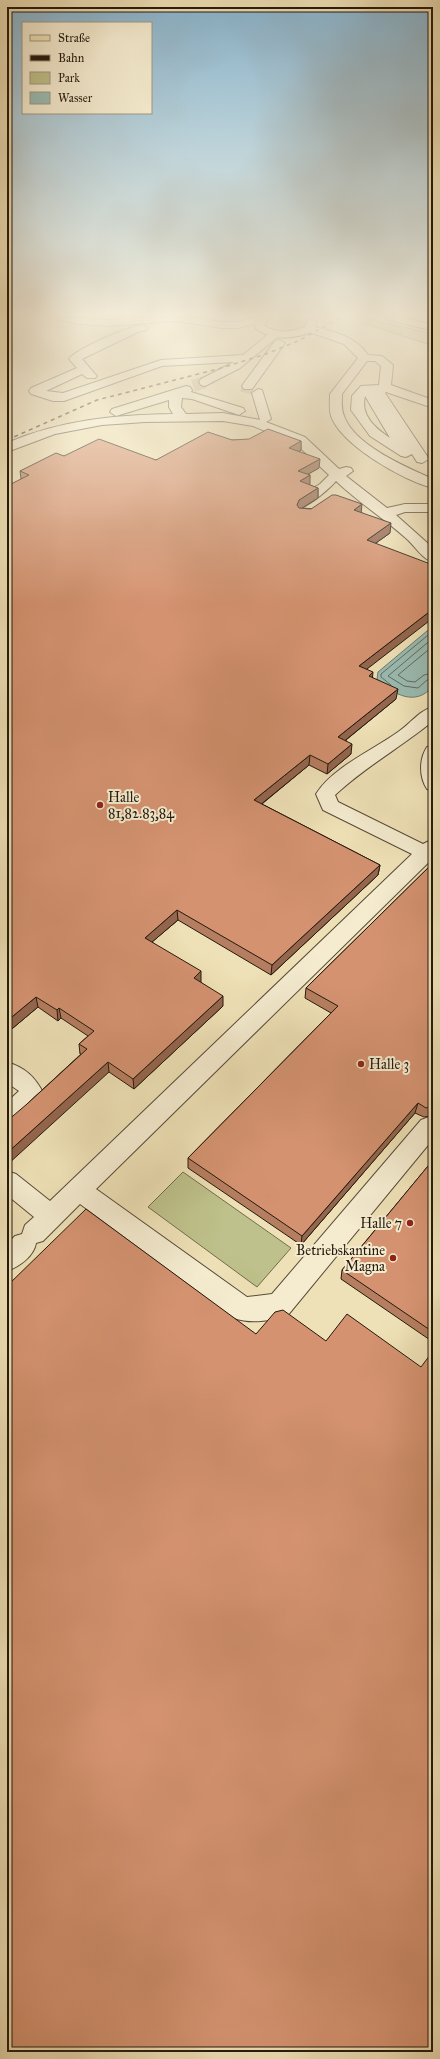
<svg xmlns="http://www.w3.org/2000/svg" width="440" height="2059" font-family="'IM FELL Great Primer',serif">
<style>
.green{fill:#bec18b;stroke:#716d4c}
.water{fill:#9abcb3;stroke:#6b7b71}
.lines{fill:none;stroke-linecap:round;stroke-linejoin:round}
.shore{stroke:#5f6a60;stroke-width:1}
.minor-tunnel{stroke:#c6b995;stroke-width:12;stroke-dasharray:12 6;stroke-linecap:butt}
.minor-casing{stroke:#574b38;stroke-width:2}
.major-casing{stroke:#24190d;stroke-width:2}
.highway-casing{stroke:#24190d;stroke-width:2}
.minor{fill:#f5ecd0;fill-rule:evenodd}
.major{fill:#efe1b7;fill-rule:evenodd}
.highway{fill:#efe1b7;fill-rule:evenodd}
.rail{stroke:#24190d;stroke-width:1.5;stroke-dasharray:4 4;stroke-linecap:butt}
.wall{fill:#b67e60;stroke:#24190d}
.shaded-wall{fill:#94664e;stroke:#24190d}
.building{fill:#d49270;stroke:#24190d}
.poi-dot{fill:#8f2418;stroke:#f5ecd0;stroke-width:1.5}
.labels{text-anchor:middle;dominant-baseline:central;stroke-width:4;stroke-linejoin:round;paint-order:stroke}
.poi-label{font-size:14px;fill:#24190d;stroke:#f5ecd0;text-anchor:start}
</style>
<rect width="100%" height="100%" fill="#efe1b7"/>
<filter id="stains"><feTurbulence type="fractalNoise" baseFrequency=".005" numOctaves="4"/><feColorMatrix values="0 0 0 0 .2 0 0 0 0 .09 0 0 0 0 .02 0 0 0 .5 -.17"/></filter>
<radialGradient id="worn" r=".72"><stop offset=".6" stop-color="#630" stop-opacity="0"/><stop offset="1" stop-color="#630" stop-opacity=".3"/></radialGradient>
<g class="green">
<path d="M 275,317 L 293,317 L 304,323 L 304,326 C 295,334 275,333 266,325 L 265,323 Z"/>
<polygon points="370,319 433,334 433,346 363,323"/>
<polygon points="183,1172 291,1248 257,1287 148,1207"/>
</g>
<path class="water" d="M 433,626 L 433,686 C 416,707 394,695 377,679 L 378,672 Z"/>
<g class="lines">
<g class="shore">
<polyline points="433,638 388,676 404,686 418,688 427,680 433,679"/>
<polyline points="433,646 398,675 407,681 415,682 424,675 433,673"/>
<polyline points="391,685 381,677 381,674 433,631"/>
</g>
<g class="minor-tunnel">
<polyline points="193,386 205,382"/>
<polyline points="246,393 248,386"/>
</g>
<g class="minor-casing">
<g id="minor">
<polygon points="55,317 109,320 144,317 191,317 222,322 238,322 261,317 265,320 264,322 238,328 222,328 175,321 109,326 80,324 56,319"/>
<path d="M 142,325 L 146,326 L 147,328 L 146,330 L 138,332 L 82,359 L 95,374 L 97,376 L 95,378 L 87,378 L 82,374 L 46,391 L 63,393 L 161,360 L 243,355 L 271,332 L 275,331 L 281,334 L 240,368 L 205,386 L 201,385 L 199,382 L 201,379 L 234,362 L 162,366 L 64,401 L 53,401 L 31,394 L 29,391 L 31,388 L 77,368 L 69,359 C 77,348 128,327 142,325 Z"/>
<path d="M 310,326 C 331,331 355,335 368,355 L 382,356 L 393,365 L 391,385 L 433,400 L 433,408 L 386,392 L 385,393 L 429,459 L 422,463 L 417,462 L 412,454 L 406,457 L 401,456 L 370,436 L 351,410 L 352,396 L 361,386 L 379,385 L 381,366 L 375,361 L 367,361 L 342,394 C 342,401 341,409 344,416 C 354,445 406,467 433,479 L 433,488 C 404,481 341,445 331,416 C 329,409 330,401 330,394 L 358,358 L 344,344 L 306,331 L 305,329 L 306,327 ZM 365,396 L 390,438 C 375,428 360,415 365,396 Z"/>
<polygon points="279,340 285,343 252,389 244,389 242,386 244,383 275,341"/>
<path d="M 186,386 L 190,387 L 192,390 L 191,392 L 243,408 L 245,411 L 239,415 L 192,399 L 182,398 L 181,407 L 186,414 L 223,413 L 260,420 L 252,393 L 258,389 L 262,390 L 271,419 L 266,422 L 305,437 L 339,469 L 346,467 L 351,468 L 353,471 L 346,476 L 387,508 L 405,504 L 433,504 L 433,512 L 405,512 L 396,515 L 433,548 L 433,562 C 424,560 415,547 408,540 C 385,519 359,503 336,481 C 327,491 302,513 288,510 L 286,507 L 288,504 L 320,484 L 329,475 L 295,443 L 253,426 L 223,421 L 145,422 L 102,425 L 55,434 L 7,452 L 7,443 C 60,420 115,415 173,414 L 169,407 L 169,400 L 116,416 L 110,412 L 112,409 Z"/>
<path d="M 433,707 L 433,721 C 401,747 365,767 335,795 L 338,802 L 423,844 L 433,839 L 433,858 L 96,1189 L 247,1297 L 272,1294 L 421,1120 L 429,1117 L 433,1119 L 433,1139 L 288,1315 C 272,1321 250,1324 234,1318 L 80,1204 L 43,1241 L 36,1243 C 34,1256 19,1267 7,1271 L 7,1244 L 15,1236 L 22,1234 L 25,1225 L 34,1217 L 7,1195 L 7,1171 L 16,1174 L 50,1201 L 412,854 L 323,810 L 316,794 C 333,767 373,750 398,732 C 410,724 420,710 433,707 Z"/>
<path d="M 433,746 L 433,791 L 427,789 C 419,777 419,759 427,747 Z"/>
<path d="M 7,1062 C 26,1068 35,1077 44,1094 C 37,1107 21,1121 7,1125 L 7,1102 L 19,1091 L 7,1083 Z"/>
</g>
</g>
<g class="major-casing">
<path id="major" d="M 258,317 L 269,317 L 265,323 L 265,326 C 277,334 292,332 305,327 L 308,320 L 312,319 L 317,322 L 314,331 C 295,339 274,341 256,329 L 254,322 Z"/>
</g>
<g class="highway-casing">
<g id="highway">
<polygon points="252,317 265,317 266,319 261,322"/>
<polygon points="385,317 403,317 433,325 433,331 386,319"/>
</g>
</g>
<use href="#minor" class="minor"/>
<use href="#major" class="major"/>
<use href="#highway" class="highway"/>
<polyline class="rail" points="7,440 97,400 218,369 266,354 300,340 342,317"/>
</g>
<g class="wall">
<polygon points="232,440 301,441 301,450 299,451 319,468 308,474 310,475 309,485 318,488 318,498 302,508 361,512 390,533 376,543 367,670 373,678 396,699 346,740 351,754 327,774 309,765 262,804 380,865 378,875 271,975 178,920 152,942 201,982 223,1006 134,1089 109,1072 27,1104 81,1054 80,1054 79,1044 88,1036 61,1018 58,1021 38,1007 7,1033 21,478 20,471 64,456 156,460"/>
<polygon points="433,863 433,1114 431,1116 424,1117 415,1113 301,1245 188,1168 188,1158 331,1013 305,998 306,988"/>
<polygon points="433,1160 433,1342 341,1279 342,1270"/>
</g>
<g class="shaded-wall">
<polygon points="301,441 301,450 289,457 289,448"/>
<polygon points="320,459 319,468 298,480 298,471"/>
<polygon points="310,475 310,485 299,491 300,481"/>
<polygon points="318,488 318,498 299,510 297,505 299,500"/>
<polygon points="362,504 361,514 354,510"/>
<polygon points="391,523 390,533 366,550 367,540"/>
<polygon points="433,609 433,618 358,676 359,666"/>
<polygon points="373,672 372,683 369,676"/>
<polygon points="398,689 396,699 337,747 338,737"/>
<polygon points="352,744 351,754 327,774 328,764"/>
<polygon points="310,755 309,765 254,810 254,800"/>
<polygon points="380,865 378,875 271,975 272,965"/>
<polygon points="177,910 178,920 145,948 145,938"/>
<polygon points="201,971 201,982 194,988 194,978"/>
<polygon points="223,996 223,1006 134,1089 133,1079"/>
<polygon points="36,997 38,1007 7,1033 7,1021"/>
<polygon points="59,1008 61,1018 58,1021 57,1010"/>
<polygon points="108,1062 109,1072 7,1165 7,1153"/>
<polygon points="418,1103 415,1113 301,1245 302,1236"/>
<polygon points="433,1107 433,1114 431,1116"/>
</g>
<g class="building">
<polygon points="268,429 301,441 289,448 320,459 298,471 310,475 300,481 318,488 299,500 297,505 299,508 311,509 332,495 336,495 362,504 354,510 391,523 367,540 433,565 433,609 359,666 373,672 369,676 398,689 338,737 352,744 328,764 310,755 254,800 380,865 272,965 177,910 145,938 201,971 194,978 223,996 133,1079 108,1062 7,1153 7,1121 27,1104 87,1049 79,1044 94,1031 59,1008 57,1010 36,997 7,1021 7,486 29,475 20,471 56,453 64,456 99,439 156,460 208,432 232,440 249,439"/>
<polygon points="433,863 433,1106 426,1108 418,1103 302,1236 188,1158 338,1006 306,988"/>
<polygon points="433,1160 433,1332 342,1270"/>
<polygon points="86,1209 256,1334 275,1312 283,1310 326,1341 347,1314 421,1367 433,1351 433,2052 7,2052 7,1286"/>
</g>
<linearGradient id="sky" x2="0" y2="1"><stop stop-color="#89b7d3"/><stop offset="0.52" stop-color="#f8f2df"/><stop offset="1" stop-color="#f8f2df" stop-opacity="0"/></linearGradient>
<rect width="440" height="605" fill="url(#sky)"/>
<g class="poi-dot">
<circle cx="100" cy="805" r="4"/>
<circle cx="361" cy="1064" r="4"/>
<circle cx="410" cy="1223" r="4"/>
<circle cx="393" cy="1258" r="4"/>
</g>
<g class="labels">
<g class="poi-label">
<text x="108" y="797">Halle<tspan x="108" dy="16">81,82.83,84</tspan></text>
<text x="369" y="1064">Halle 3</text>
<text x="402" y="1223" text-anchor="end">Halle 7</text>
<text x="385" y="1250" text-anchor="end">Betriebskantine<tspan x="385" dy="16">Magna</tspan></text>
</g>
</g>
<rect width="440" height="2059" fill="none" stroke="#efe1b7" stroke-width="24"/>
<rect x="8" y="8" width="424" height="2043" fill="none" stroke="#24190d" stroke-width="2"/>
<rect x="12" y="12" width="416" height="2035" fill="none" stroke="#24190d"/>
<rect x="22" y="22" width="130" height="92" fill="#f5ecd0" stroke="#a19882"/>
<rect x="30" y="35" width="20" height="6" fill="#efe1b7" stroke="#a19882"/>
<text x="58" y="42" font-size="12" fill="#24190d">Straße</text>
<rect x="30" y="55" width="20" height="6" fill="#24190d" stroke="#a19882"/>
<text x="58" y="62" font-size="12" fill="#24190d">Bahn</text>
<rect x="30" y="72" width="20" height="12" fill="#bec18b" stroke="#a19882"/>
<text x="58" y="82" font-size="12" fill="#24190d">Park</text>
<rect x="30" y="92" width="20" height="12" fill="#9abcb3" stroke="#a19882"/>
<text x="58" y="102" font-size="12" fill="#24190d">Wasser</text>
<rect width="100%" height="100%" filter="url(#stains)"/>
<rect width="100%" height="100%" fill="url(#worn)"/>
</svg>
